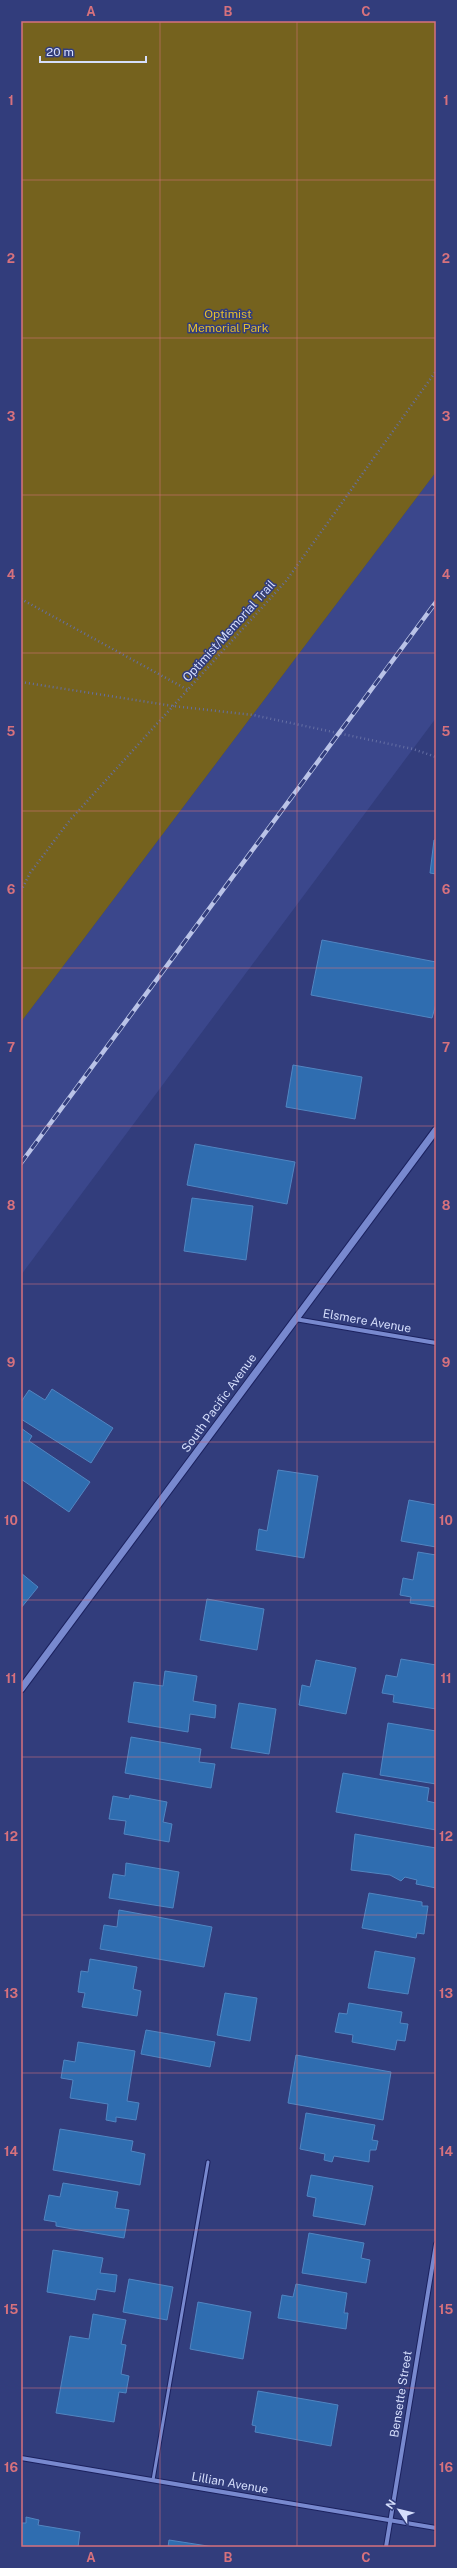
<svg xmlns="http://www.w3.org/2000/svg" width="457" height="2568" font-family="'Public Sans',sans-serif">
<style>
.built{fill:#3b478c}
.green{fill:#75621e}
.building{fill:#2f6db0;stroke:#5185c1}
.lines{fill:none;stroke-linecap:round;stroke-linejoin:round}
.service-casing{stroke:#1b215e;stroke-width:5}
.minor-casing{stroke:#1b215e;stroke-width:6}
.tertiary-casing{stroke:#1b215e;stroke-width:9}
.path{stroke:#656fa4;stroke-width:2.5;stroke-dasharray:1 3;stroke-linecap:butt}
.service{stroke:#7889cf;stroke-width:3}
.minor{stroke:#7889cf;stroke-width:4}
.tertiary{stroke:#7889cf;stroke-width:7}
.rail-casing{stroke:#bac3e7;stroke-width:4.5}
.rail{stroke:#323d7c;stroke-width:3;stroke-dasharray:9;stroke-linecap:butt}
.grid{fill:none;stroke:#d6717d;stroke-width:1;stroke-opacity:0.55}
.labels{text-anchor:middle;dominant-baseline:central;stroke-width:3;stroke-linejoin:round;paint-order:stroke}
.park-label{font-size:12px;fill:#e3bd2d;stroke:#323d7c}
.street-label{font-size:12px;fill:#d5defc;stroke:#323d7c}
.neatline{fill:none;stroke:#d6717d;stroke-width:1.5}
.grid-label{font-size:13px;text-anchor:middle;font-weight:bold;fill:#d6717d}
</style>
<rect width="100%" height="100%" fill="#323d7c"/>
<polygon class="built" points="436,472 436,718 21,1275 21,1022"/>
<polygon class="green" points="21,21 436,21 436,472 21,1022"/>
<g class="building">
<polygon points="434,840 436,840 436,874 430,873"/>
<polygon points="322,940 436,962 436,1004 432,1018 311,995"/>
<polygon points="293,1065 362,1077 355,1119 286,1107"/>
<polygon points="195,1144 295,1162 287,1204 187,1185"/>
<polygon points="192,1198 253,1206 246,1260 184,1251"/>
<polygon points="52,1389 113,1428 91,1463 21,1419 21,1402 29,1390 45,1400"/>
<polygon points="21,1428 32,1436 29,1441 90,1482 69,1512 21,1479"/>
<polygon points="278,1470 318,1476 304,1558 256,1550 259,1529 267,1531"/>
<polygon points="409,1500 436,1505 436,1547 401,1541"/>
<polygon points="418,1552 436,1555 436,1607 410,1603 411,1597 400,1595 403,1578 413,1580"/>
<polygon points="21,1573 38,1587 21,1608"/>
<polygon points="207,1599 264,1609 257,1650 200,1640"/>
<polygon points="401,1659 436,1665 436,1709 393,1702 394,1695 382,1693 386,1675 397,1677"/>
<polygon points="316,1660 356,1668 346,1714 299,1705 302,1685 310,1687"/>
<polygon points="165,1671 197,1676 193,1701 216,1705 215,1718 190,1714 188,1732 128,1722 134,1682 163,1686"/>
<polygon points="239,1703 276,1709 269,1754 231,1748"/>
<polygon points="388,1723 436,1731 436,1784 380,1775"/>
<polygon points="131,1737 201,1749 199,1762 215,1764 211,1788 125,1773"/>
<polygon points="343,1773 429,1788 427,1801 436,1803 436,1830 336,1812"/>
<polygon points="130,1795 167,1802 163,1822 172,1824 169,1842 124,1834 126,1821 109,1819 113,1796 129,1799"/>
<polygon points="355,1834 436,1848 436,1888 416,1884 417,1880 405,1877 401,1881 390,1875 351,1870"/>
<polygon points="126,1863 179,1872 173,1908 109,1898 113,1874 125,1876"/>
<polygon points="369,1893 422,1902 422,1906 428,1906 424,1934 417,1933 416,1938 362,1928"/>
<polygon points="119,1910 212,1927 204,1967 100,1949 104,1925 117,1927"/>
<polygon points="375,1951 415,1958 408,1994 368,1988"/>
<polygon points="90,1959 137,1967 133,1989 141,1991 137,2016 82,2007 85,1993 78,1992 81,1971 88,1972"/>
<polygon points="225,1993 257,1998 250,2041 217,2035"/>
<polygon points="349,2003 402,2012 400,2023 408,2024 405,2041 397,2040 395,2050 352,2042 353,2035 335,2032 339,2013 347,2014"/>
<polygon points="146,2030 215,2042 210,2067 141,2054"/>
<polygon points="78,2042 135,2051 127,2101 139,2103 136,2120 116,2117 116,2122 106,2120 108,2104 70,2098 73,2080 61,2078 64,2060 75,2062"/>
<polygon points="296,2055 391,2072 383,2120 288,2103"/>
<polygon points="306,2113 375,2125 372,2140 378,2141 376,2150 370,2150 369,2162 334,2156 332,2162 324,2160 325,2154 300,2149"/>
<polygon points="60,2129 133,2141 131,2151 145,2154 140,2185 53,2170"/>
<polygon points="311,2175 373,2186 365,2225 313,2216 316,2198 307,2196"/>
<polygon points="63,2183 118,2192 115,2208 129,2210 124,2238 56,2226 56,2222 44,2220 49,2195 60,2197"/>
<polygon points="309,2233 364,2243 361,2258 370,2260 366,2283 302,2273"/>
<polygon points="53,2250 103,2258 100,2273 117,2275 115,2292 97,2289 95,2300 47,2292"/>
<polygon points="129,2279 173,2287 167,2320 123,2312"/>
<polygon points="296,2284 347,2293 344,2313 348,2313 346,2329 278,2318 282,2295 293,2297"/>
<polygon points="198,2302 251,2312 243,2359 190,2349"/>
<polygon points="93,2314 126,2320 121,2344 126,2345 121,2374 129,2376 126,2393 119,2392 114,2422 56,2413 70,2336 89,2339"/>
<polygon points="258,2391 338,2405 331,2446 255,2432 256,2426 252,2425"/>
<polygon points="26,2517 39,2520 38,2525 80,2532 78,2547 21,2547 21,2523 26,2523"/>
<polygon points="169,2540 214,2547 168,2547"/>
</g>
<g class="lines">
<g class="service-casing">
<polyline id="service" points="153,2480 208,2162"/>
</g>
<g class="minor-casing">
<g id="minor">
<polyline points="295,1319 436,1343"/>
<polyline points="21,2458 436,2528"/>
<polyline points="386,2547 436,2244"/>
</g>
</g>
<g class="tertiary-casing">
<polyline id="tertiary" points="21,1689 436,1130"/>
</g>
<g class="path">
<polyline points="21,599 188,690"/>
<polyline points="21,682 173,706 253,715 413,749 436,757"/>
<polyline points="21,891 30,873 70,820 286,581 436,371"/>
</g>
<use href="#service" class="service"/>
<use href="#minor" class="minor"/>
<use href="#tertiary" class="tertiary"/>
<g class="rail-casing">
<polyline id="rail" points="21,1163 436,602"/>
</g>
<use href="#rail" class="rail"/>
</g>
<path class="grid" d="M 160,21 L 160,2547M 297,21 L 297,2547M 21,180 L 436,180M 21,338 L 436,338M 21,495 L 436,495M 21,653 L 436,653M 21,811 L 436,811M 21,968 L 436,968M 21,1126 L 436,1126M 21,1284 L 436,1284M 21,1442 L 436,1442M 21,1600 L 436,1600M 21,1757 L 436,1757M 21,1915 L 436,1915M 21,2073 L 436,2073M 21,2230 L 436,2230M 21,2388 L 436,2388"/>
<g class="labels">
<g class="park-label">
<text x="228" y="314">Optimist<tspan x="228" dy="14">Memorial Park</tspan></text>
</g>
<g class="street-label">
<text transform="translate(229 631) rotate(-48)">Optimist/Memorial Trail</text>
<text transform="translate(367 1321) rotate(10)">Elsmere Avenue</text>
<text transform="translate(219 1403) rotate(-54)">South Pacific Avenue</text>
<text transform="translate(401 2394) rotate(-81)">Bensette Street</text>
<text transform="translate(230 2483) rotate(10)">Lillian Avenue</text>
</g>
</g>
<rect width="457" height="2568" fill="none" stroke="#323d7c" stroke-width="44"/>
<g transform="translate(399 2510) rotate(305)" stroke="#323d7c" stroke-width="3" paint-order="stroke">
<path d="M0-3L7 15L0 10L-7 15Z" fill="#d5defc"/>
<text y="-6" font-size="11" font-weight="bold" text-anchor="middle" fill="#d5defc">N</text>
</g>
<path d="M40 56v6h106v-6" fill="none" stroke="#d5defc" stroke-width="2"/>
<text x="46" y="56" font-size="12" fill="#d5defc" stroke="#323d7c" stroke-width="3" paint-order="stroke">20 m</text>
<rect x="22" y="22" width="413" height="2524" class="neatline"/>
<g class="grid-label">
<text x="91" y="16">A</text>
<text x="228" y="16">B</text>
<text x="366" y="16">C</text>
<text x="11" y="105">1</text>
<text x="446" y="105">1</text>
<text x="11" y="263">2</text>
<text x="446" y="263">2</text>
<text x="11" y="421">3</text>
<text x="446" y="421">3</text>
<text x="11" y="579">4</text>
<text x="446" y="579">4</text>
<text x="11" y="736">5</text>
<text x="446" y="736">5</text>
<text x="11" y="894">6</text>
<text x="446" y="894">6</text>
<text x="11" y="1052">7</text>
<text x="446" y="1052">7</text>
<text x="11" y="1210">8</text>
<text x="446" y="1210">8</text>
<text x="11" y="1367">9</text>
<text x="446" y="1367">9</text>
<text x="11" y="1525">10</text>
<text x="446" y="1525">10</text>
<text x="11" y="1683">11</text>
<text x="446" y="1683">11</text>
<text x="11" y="1841">12</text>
<text x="446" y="1841">12</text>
<text x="11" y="1998">13</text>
<text x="446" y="1998">13</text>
<text x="11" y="2156">14</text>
<text x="446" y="2156">14</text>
<text x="11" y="2314">15</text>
<text x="446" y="2314">15</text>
<text x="11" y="2472">16</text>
<text x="446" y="2472">16</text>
<text x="91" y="2562">A</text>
<text x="228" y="2562">B</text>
<text x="366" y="2562">C</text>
</g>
</svg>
